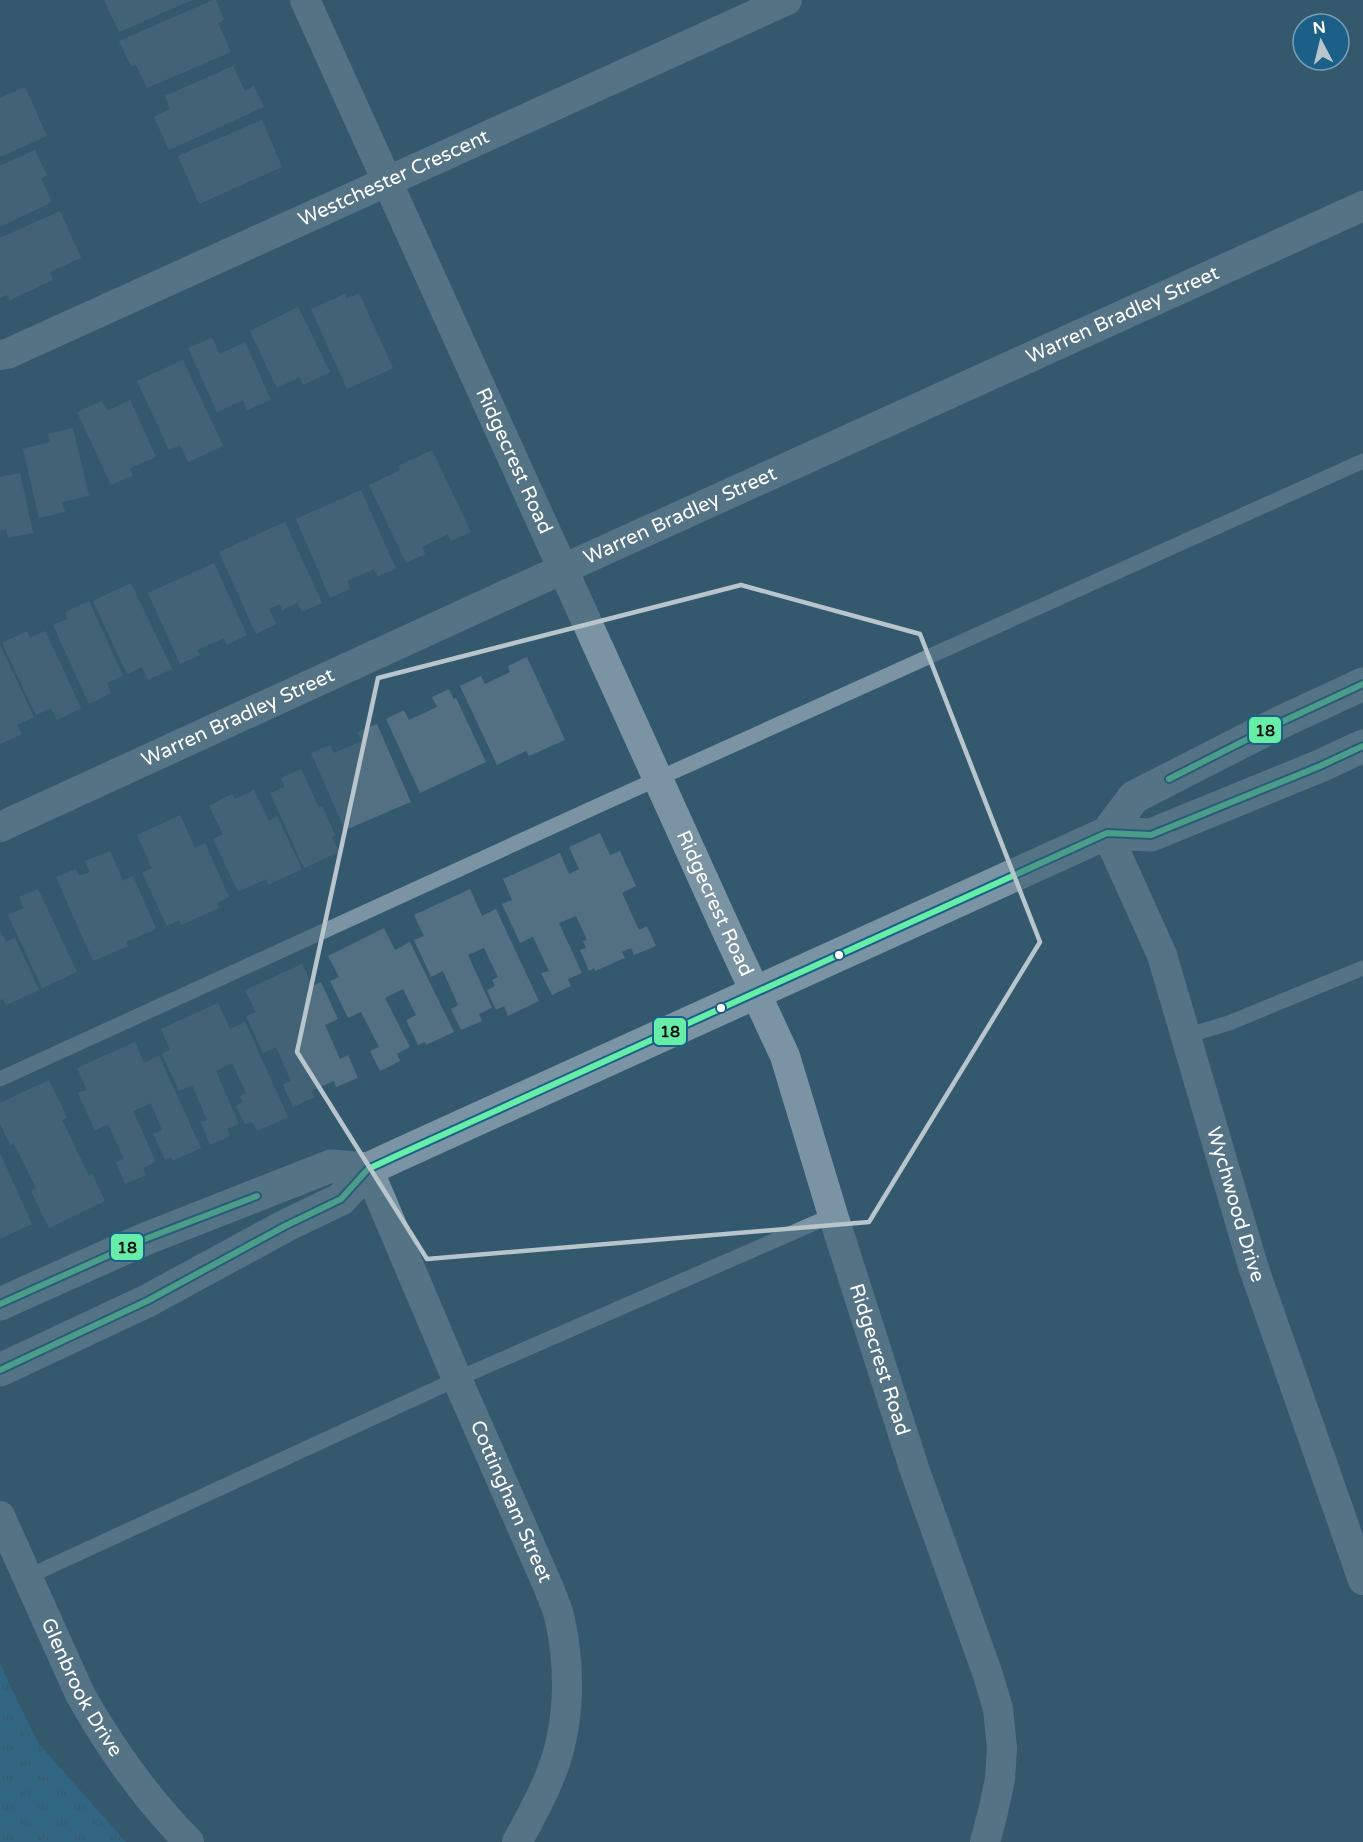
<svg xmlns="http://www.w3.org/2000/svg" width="1363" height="1842" font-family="'Varela Round',sans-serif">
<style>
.grass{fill:url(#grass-tufts)}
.building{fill:#527081}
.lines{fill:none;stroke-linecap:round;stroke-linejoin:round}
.service{stroke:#7b94a4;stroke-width:15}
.minor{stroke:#7b94a4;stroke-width:30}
.tertiary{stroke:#7b94a4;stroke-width:33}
.bus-1-casing{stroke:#1c5f87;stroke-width:10}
.bus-1{stroke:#66eda8;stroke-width:6}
.marked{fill:none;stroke:#b8c5cc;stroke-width:4.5;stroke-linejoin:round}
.bus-dot{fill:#fff;stroke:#1c5f87;stroke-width:2}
.labels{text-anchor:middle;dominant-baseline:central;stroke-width:4.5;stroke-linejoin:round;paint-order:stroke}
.street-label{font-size:20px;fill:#fff;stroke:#1c5f87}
.line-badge{stroke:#1c5f87;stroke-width:2}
.pale-badge-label{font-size:16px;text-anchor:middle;font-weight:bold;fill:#111}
</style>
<defs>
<pattern id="grass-tufts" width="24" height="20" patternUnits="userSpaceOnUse" patternTransform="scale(1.5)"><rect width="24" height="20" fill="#2d759d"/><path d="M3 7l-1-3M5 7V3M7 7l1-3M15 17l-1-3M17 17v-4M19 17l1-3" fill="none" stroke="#3e5e70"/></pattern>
</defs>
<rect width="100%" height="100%" fill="#34596e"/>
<polygon class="grass" points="0,1664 38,1743 126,1842 0,1842"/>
<g class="building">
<polygon points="104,0 192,0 119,32"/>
<polygon points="213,0 216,0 224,20 218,23 231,52 147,88 136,65 131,66 119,41"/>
<polygon points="233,66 245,91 254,86 264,107 169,150 154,117 170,109 165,96"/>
<polygon points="25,87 47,136 0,157 0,98"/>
<polygon points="262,120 282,167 199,204 178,156"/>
<polygon points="35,150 47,175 41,178 52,202 0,227 0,166"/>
<polygon points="60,211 81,258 50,272 53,280 10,300 7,295 0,298 0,238"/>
<polygon points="359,293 393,368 347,389 311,309 345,294 346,299"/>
<polygon points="298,307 330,372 303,385 300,377 277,388 250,331"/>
<polygon points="212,338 220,354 245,342 271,400 247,410 243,400 217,412 188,348"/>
<polygon points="183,360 223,446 188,462 180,445 169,450 137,381"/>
<polygon points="130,400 156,457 130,468 133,475 111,485 77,412 102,401 107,411"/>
<polygon points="73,428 89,496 62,502 65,512 39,518 23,449 50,442 48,434"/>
<polygon points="432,450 471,532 451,541 448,534 422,547 425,554 406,563 369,485 400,470 398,466"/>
<polygon points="20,473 33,533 8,538 6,529 0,530 0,477"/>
<polygon points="361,490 396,569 378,576 374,569 347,581 350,589 330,598 296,519"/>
<polygon points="285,522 322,603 302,612 297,603 282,610 280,604 269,609 276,624 256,634 219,552"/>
<polygon points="214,563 247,635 227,645 224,638 197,650 200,655 180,664 148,593"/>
<polygon points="131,583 172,669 148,680 142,667 127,674 93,601"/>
<polygon points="89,601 123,676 107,683 111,693 89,704 53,625 68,619 65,612"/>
<polygon points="27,631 30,638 45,631 81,708 57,720 51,708 36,715 2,643"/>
<polygon points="0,645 34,717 17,725 22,734 0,744"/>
<polygon points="527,657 565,740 529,756 526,751 497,765 460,686 481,676 485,684 510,672 508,666"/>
<polygon points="449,689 454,699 456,698 486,762 420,793 386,719 404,710 409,720 437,707 432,697"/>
<polygon points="377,724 411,802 345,830 311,753 330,745 334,753 362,741 357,732"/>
<polygon points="301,769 319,808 322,806 335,835 332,837 339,852 304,868 270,793 285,787 281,778"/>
<polygon points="254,790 269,821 277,816 302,869 268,885 266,879 238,892 213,839 223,834 209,806 232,794 235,799"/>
<polygon points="180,815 195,848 205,843 229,897 217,903 219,908 181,925 179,920 167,926 142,873 152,868 137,835"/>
<polygon points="600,833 610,855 620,851 636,886 622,893 639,930 647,926 656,946 634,955 631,948 622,952 625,958 595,971 594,968 589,971 580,950 586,948 583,941 587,940 576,916 559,923 582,973 568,979 571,986 552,995 541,973 549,971 533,937 520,943 502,904 512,900 503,879 560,853 569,874 579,869 569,847"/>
<polygon points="110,851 123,881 133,876 156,929 126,942 128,946 93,961 56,877 76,869 79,876 90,872 85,861"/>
<polygon points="38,889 77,972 42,988 8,915 24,908 19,897"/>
<polygon points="470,889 482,916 496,909 539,1001 508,1016 504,1006 496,1010 487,990 495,986 492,980 498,977 484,948 468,955 492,1008 479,1014 482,1021 461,1030 451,1009 458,1005 443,971 431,977 414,940 424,936 414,915"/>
<polygon points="384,928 395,950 410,942 454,1032 426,1045 425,1042 418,1045 406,1020 416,1015 403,989 385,998 410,1047 397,1054 400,1061 380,1071 370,1051 379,1047 361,1012 348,1018 330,981 339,977 328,956"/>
<polygon points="0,930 6,942 15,938 39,990 6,1005 3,999 0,1000"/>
<polygon points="302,964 312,986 321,982 338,1019 325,1025 340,1059 348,1055 358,1078 336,1087 334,1081 311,1091 315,1097 293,1107 283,1085 291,1081 276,1047 263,1053 246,1016 256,1012 245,990"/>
<polygon points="218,1003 230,1029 245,1022 288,1117 257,1131 252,1122 245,1124 236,1106 243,1102 240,1096 246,1093 232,1063 216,1071 239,1124 227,1129 230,1136 210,1145 201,1122 207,1120 192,1085 179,1091 162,1054 170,1050 161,1029"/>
<polygon points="135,1042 144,1063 159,1056 201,1148 172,1161 171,1157 165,1160 153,1134 162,1130 151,1103 133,1111 156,1162 143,1168 146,1175 125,1184 116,1162 124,1159 108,1124 95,1130 78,1093 87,1090 77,1068"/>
<polygon points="49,1080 67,1118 62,1120 89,1176 92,1174 105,1201 49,1228 31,1191 36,1188 14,1143 10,1145 0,1123 0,1103"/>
<polygon points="0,1153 32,1224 0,1239"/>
</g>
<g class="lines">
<g class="service">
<polyline points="1186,1036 1229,1023 1363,968"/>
<polyline points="0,1079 604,803 1363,461"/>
<polyline points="27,1577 457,1379 833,1215"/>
</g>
<g class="minor">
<path id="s1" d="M 305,0 L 725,927 L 785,1056 L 833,1215 L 915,1471 L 988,1675 L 998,1709 L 1002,1748 L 1000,1779 L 993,1812 L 985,1842"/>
<path id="s2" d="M 0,355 L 7,354 L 787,0"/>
<path id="s3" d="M 0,827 L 508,594 L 1363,206"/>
<path id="s4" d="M 1107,833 L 1162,955 L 1253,1266 L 1363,1580"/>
<path id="s5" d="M 368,1169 L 457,1379 L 548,1586 C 552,1597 558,1609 560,1620 C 571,1670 570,1728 550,1776 C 541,1799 529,1820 517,1842"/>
<path id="s6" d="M 0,1516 L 80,1694 C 110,1748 146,1798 189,1842"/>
</g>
<g class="tertiary">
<polyline points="1107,833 1134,797 1277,724 1363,684"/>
<polyline points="0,1304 145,1239 331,1166 368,1169"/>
<polyline points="0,1370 147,1301 285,1226 341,1199 368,1169 396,1156 1107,833 1151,835 1320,766 1363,746"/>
</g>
<g class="bus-1-casing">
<g id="bus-1">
<polyline points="1169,779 1277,724 1363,684"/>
<polyline points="0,1304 145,1239 257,1196"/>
<polyline points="0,1370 147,1301 285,1226 341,1199 368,1169 396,1156 1107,833 1151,835 1320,766 1363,746"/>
</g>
</g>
<use href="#bus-1" class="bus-1"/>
</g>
<path d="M0 0H1363V1842H0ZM 741,585 L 920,634 L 1040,942 L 869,1222 L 427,1259 L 297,1052 L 378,678 Z" fill="#34596e" fill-opacity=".55" fill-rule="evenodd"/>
<path class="marked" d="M 741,585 L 920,634 L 1040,942 L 869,1222 L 427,1259 L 297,1052 L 378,678 Z"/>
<g class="bus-dot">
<circle cx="839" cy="955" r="5"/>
<circle cx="721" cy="1008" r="5"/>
</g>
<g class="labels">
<g class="street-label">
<text stroke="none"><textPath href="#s2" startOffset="432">Westchester Crescent</textPath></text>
<text stroke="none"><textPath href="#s3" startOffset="1234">Warren Bradley Street</textPath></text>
<text stroke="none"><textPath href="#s1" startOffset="506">Ridgecrest Road</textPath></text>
<text stroke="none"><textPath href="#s3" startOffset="748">Warren Bradley Street</textPath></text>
<text stroke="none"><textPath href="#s3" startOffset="262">Warren Bradley Street</textPath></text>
<text stroke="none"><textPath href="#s1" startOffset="992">Ridgecrest Road</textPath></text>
<text stroke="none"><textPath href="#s4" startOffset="394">Wychwood Drive</textPath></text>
<text stroke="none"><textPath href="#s1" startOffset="1478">Ridgecrest Road</textPath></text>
<text stroke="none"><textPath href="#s5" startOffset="362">Cottingham Street</textPath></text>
<text stroke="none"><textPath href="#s6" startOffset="190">Glenbrook Drive</textPath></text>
</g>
</g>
<g class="line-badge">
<rect x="1248" y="716" width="34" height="28" rx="6" fill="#66eda8"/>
<rect x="653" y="1017" width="34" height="29" rx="6" fill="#66eda8"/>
<rect x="110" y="1233" width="34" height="28" rx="6" fill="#66eda8"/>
</g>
<g class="pale-badge-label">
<text x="1265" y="736">18</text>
<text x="670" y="1037">18</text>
<text x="127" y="1253">18</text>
</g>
<g transform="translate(1321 42) rotate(353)"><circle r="28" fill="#1c5f87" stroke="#779fb7" stroke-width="1.5"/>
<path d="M0-4.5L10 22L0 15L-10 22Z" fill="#b8c5cc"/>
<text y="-9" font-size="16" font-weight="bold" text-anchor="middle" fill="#ffffff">N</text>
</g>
</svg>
